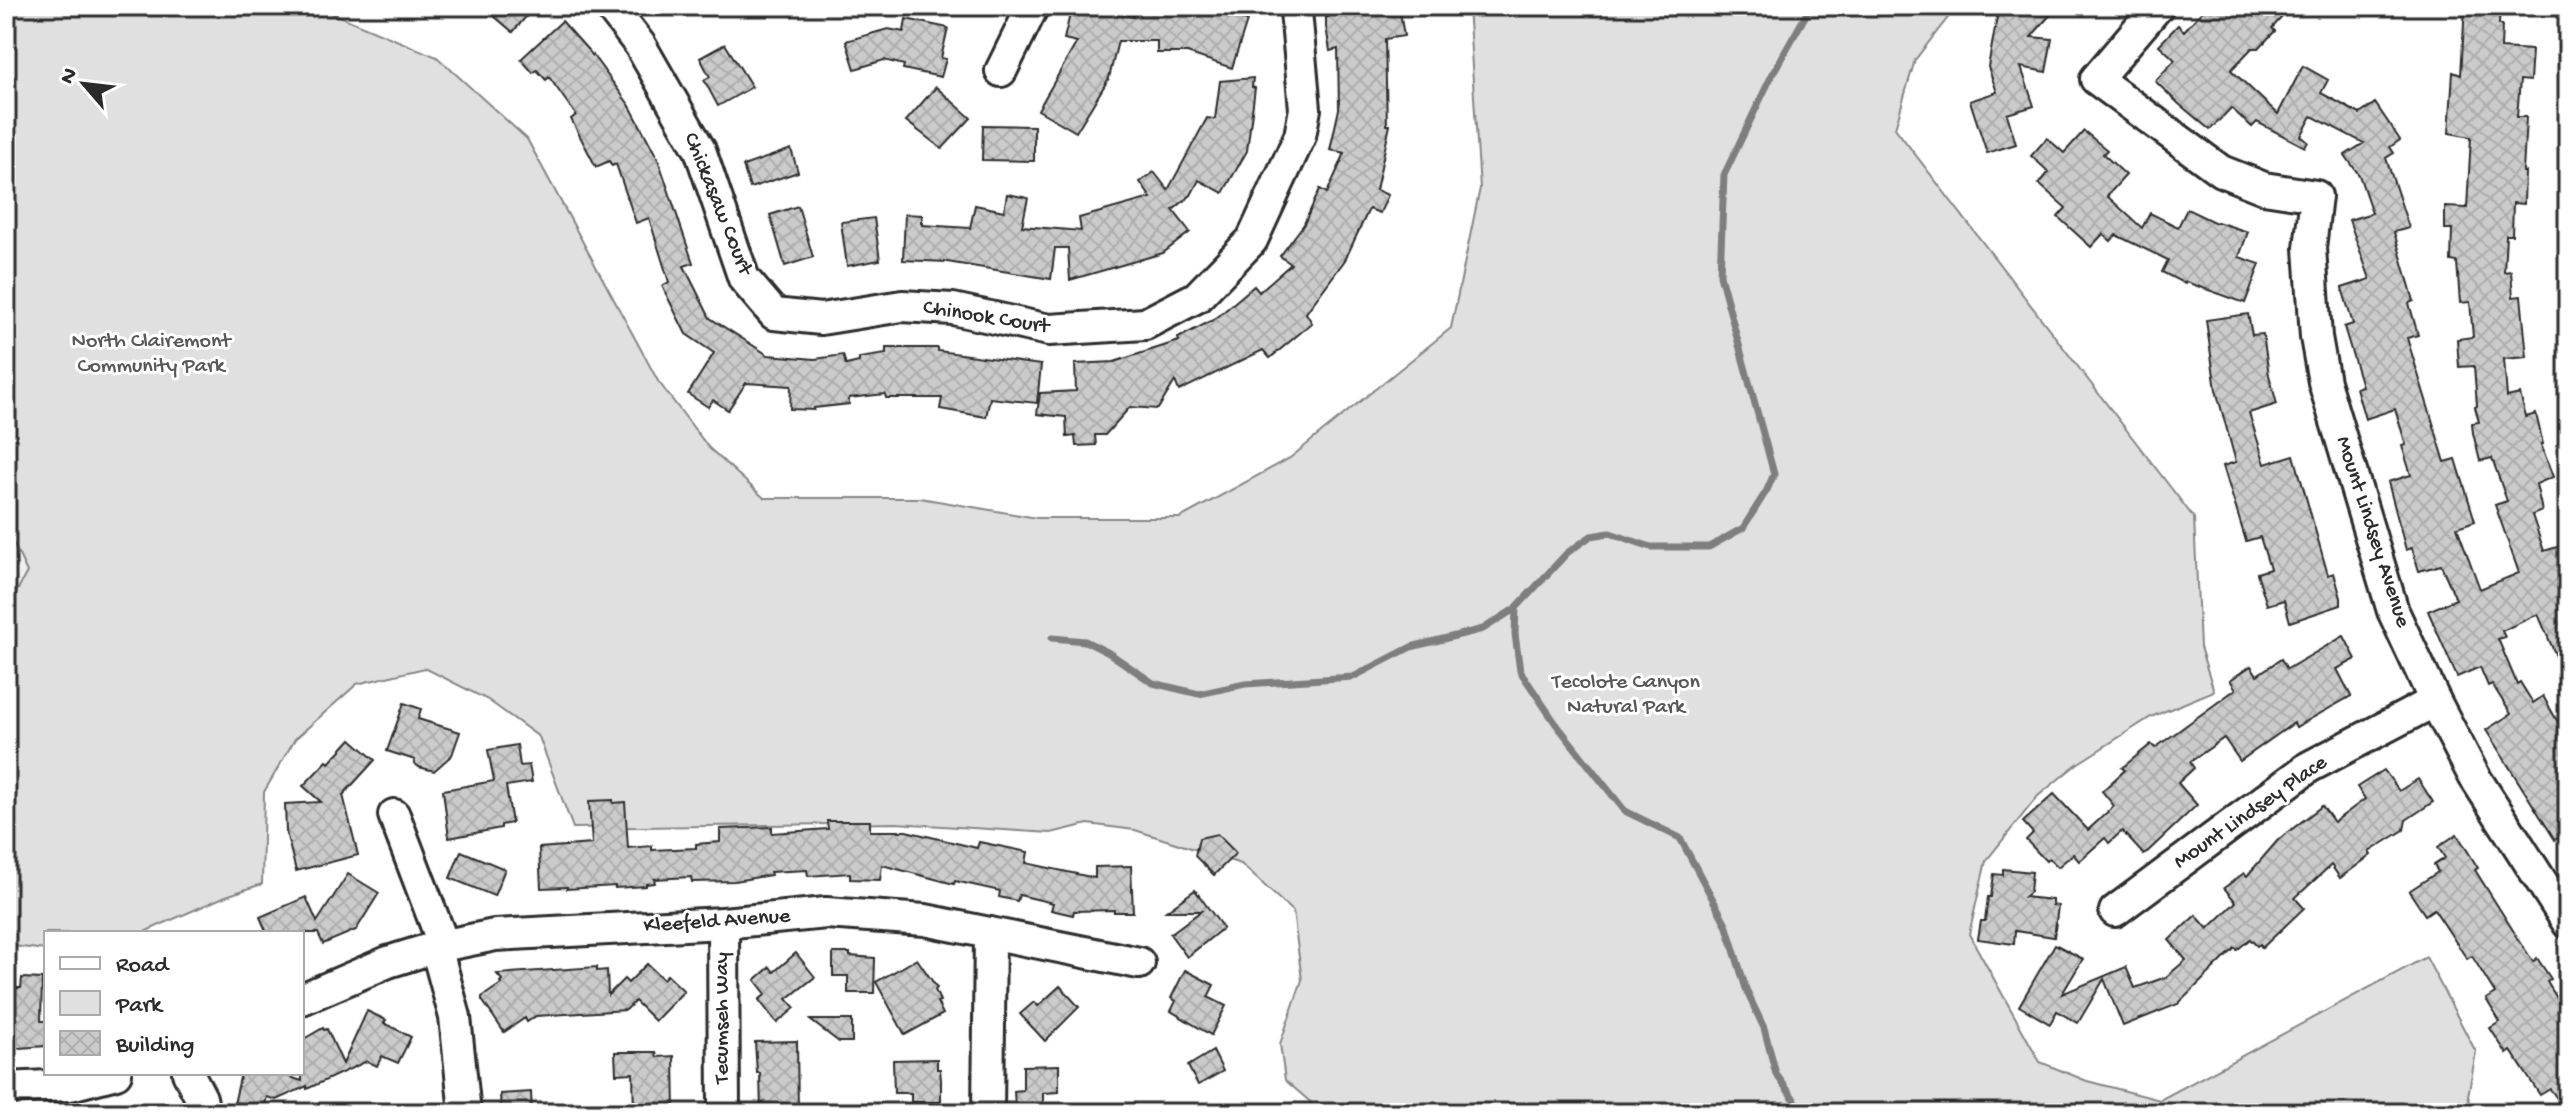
<svg xmlns="http://www.w3.org/2000/svg" width="2574" height="1119" font-family="'Gochi Hand',sans-serif">
<style>
.built{fill:#efefef}
.park{fill:#e0e0e0;stroke:#868686;stroke-width:2}
.lines{fill:none;stroke-linecap:round;stroke-linejoin:round}
.stream{stroke:#7e7e7e;stroke-width:7}
.building{fill:url(#building-cross-hatch);stroke:#2b2b2b;stroke-width:2}
.minor-casing{stroke:#2b2b2b;stroke-width:36}
.minor{stroke:#fff;stroke-width:30}
.labels{text-anchor:middle;dominant-baseline:central;stroke-width:6;stroke-linejoin:round;paint-order:stroke}
.street-label{font-size:22px;fill:#2b2b2b;stroke:#fff}
.park-label{font-size:22px;fill:#585858;stroke:#fff}
</style>
<defs>
<pattern id="building-cross-hatch" width="8" height="8" patternUnits="userSpaceOnUse" patternTransform="scale(2)"><rect width="8" height="8" fill="#cbcbcb"/><path d="M0 0l8 8M0 8l8-8" fill="none" stroke="#aeaeae"/></pattern>
</defs>
<rect width="100%" height="100%" fill="#fff"/>
<filter id="ink" filterUnits="userSpaceOnUse"><feTurbulence type="fractalNoise" baseFrequency=".0125" numOctaves="2"/><feDisplacementMap in="SourceGraphic" scale="16" xChannelSelector="R" yChannelSelector="G"/><feConvolveMatrix kernelMatrix="1 2 1 2 8 2 1 2 1" color-interpolation-filters="sRGB"/></filter>
<g filter="url(#ink)">
<polygon class="built" points="6,535 12,539 27,572 6,612"/>
<polygon class="park" points="6,6 315,6 437,57 527,139 658,381 709,448 764,498 920,498 1037,518 1180,518 1290,458 1451,328 1480,188 1468,6 1957,6 1915,60 1895,128 2194,518 2200,647 2214,691 2151,717 2077,764 2038,796 1986,861 1969,934 2040,1062 2087,1081 2160,1100 2426,957 2476,1052 2468,1096 2474,1113 1323,1113 1285,1080 1280,1044 1302,980 1293,912 1241,864 1135,830 1088,824 1051,833 896,823 573,828 539,737 488,700 425,668 357,684 295,739 264,792 262,884 226,896 142,933 46,933 46,950 6,945 6,612 27,572 12,540 6,535"/>
<g class="lines">
<g class="stream">
<polyline points="1052,638 1085,641 1109,653 1153,683 1199,694 1245,684 1353,677 1411,647 1483,629 1516,608"/>
<polyline points="1804,1113 1776,1074 1764,1028 1747,992 1726,924 1680,838 1625,811 1556,724 1520,671 1515,634 1516,608 1567,553 1591,536 1610,533 1651,547 1709,547 1743,528 1767,490 1774,474 1720,275 1724,175 1773,73 1811,6"/>
</g>
</g>
<g class="building">
<polygon points="482,6 535,6 513,32"/>
<polygon points="1072,6 1088,6 1133,17 1133,6 1220,6 1218,11 1247,21 1232,68 1187,53 1157,53 1157,41 1118,41 1109,78 1076,132 1038,110 1077,42 1064,39"/>
<polygon points="1326,6 1399,6 1404,36 1385,39 1387,125 1390,125 1376,190 1388,195 1380,213 1369,209 1345,260 1306,313 1312,323 1270,358 1263,350 1179,391 1175,381 1158,409 1130,407 1105,435 1095,435 1096,445 1076,446 1075,436 1067,437 1066,417 1037,414 1040,393 1076,391 1075,364 1114,362 1179,341 1178,338 1215,319 1254,286 1259,292 1291,264 1280,256 1304,224 1320,189 1327,193 1345,153 1330,150 1339,109 1338,49 1330,51 1326,27 1326,17 1328,17"/>
<polygon points="1999,6 2058,6 2031,37 2052,39 2046,72 2021,67 2034,106 2007,114 2016,144 1987,153 1970,101 1997,92 1988,67"/>
<polygon points="2207,6 2292,6 2272,28 2275,31 2259,48 2252,48 2231,70 2278,114 2303,66 2328,80 2321,93 2360,114 2375,103 2400,140 2390,147 2394,153 2386,158 2409,228 2394,232 2414,301 2409,303 2418,335 2407,338 2445,462 2456,459 2475,521 2457,527 2480,589 2519,573 2495,505 2507,501 2492,458 2480,461 2473,433 2472,423 2479,422 2475,407 2477,406 2474,366 2459,367 2457,339 2473,337 2470,302 2460,303 2457,262 2451,261 2452,229 2445,229 2445,207 2467,208 2471,137 2449,133 2453,72 2461,75 2465,6 2500,6 2499,25 2502,25 2501,48 2532,50 2530,81 2520,80 2517,117 2526,117 2523,172 2525,172 2524,204 2513,203 2512,235 2506,235 2504,272 2511,271 2513,297 2521,296 2527,357 2504,359 2507,397 2520,394 2526,417 2536,414 2543,444 2541,444 2553,477 2536,484 2542,511 2532,515 2544,551 2564,545 2568,558 2568,684 2538,614 2502,631 2505,637 2498,639 2517,684 2520,682 2533,703 2543,696 2568,740 2568,832 2555,840 2486,730 2511,714 2492,684 2488,686 2480,667 2457,677 2428,611 2456,599 2441,565 2419,571 2412,548 2406,550 2388,482 2411,475 2402,446 2406,445 2395,409 2365,419 2356,388 2362,386 2344,327 2353,324 2342,288 2370,279 2349,220 2372,213 2359,175 2345,155 2364,143 2312,116 2301,136 2308,142 2305,147 2257,122 2252,127 2231,108 2210,130 2179,104 2155,81 2175,60 2159,45 2178,25 2184,31"/>
<polygon points="906,19 948,28 941,58 946,59 941,77 903,69 904,65 884,60 855,69 846,41 888,29 904,32"/>
<polygon points="562,21 594,57 630,106 658,159 693,263 684,266 710,318 768,355 815,359 843,355 846,365 859,362 859,358 886,354 886,348 938,348 938,351 1041,365 1037,403 990,398 986,417 940,409 942,398 886,398 885,394 849,398 849,404 814,408 814,410 790,409 791,386 746,383 728,410 713,400 708,407 688,394 714,353 686,334 662,286 669,282 649,218 636,223 616,164 612,166 609,161 596,167 571,119 576,115 549,77 546,80 537,70 533,73 521,59"/>
<polygon points="725,44 752,87 718,106 704,80 710,77 700,58"/>
<polygon points="1253,78 1252,87 1255,88 1247,151 1223,193 1199,180 1191,195 1173,210 1190,232 1163,253 1070,280 1068,248 1055,248 1051,279 947,262 903,260 905,214 922,215 922,225 970,228 975,205 1004,211 1007,194 1028,198 1022,226 1081,231 1079,218 1151,198 1140,182 1154,172 1168,190 1207,118 1215,119 1220,81"/>
<polygon points="936,87 971,118 942,149 906,121"/>
<polygon points="983,125 1034,126 1034,161 982,160"/>
<polygon points="2084,131 2107,150 2103,154 2126,175 2107,196 2142,228 2150,213 2178,227 2187,209 2216,223 2217,222 2248,232 2239,257 2260,264 2245,303 2186,282 2185,284 2162,272 2168,260 2116,235 2111,241 2103,234 2091,247 2058,217 2066,208 2039,184 2049,172 2031,156 2047,138 2064,153"/>
<polygon points="791,149 798,172 750,188 743,166"/>
<polygon points="798,206 813,257 785,266 770,215"/>
<polygon points="874,218 880,260 847,266 841,222"/>
<polygon points="2248,314 2252,335 2263,334 2269,375 2277,404 2249,413 2265,464 2294,455 2328,575 2334,573 2341,598 2341,605 2290,622 2284,600 2267,605 2257,573 2270,569 2260,537 2246,541 2223,466 2236,462 2216,390 2206,320"/>
<polygon points="2344,636 2356,659 2337,669 2351,696 2296,727 2294,723 2240,761 2224,738 2190,762 2194,768 2178,783 2197,805 2144,855 2122,831 2109,843 2105,838 2079,861 2073,854 2058,867 2049,858 2046,861 2026,840 2033,833 2023,822 2054,794 2088,830 2114,806 2102,791 2125,770 2122,768 2151,744 2155,748 2236,689 2230,680 2251,666 2257,675 2281,659 2287,669"/>
<polygon points="404,703 421,709 418,719 460,732 452,755 434,771 419,767 414,763 415,760 387,751"/>
<polygon points="351,739 375,760 343,795 358,855 296,871 286,832 285,804 321,802 303,786 327,761 329,763"/>
<polygon points="517,745 520,766 529,765 532,782 506,786 512,823 501,825 501,828 449,838 443,790 494,781 488,750"/>
<polygon points="2384,770 2399,791 2418,779 2433,802 2406,820 2404,830 2369,852 2371,855 2340,878 2331,865 2295,898 2304,908 2262,948 2260,944 2257,946 2250,939 2237,950 2235,948 2178,1004 2123,1026 2104,979 2078,1023 2057,1011 2050,1024 2019,1006 2055,944 2083,959 2062,994 2126,967 2135,988 2166,977 2186,960 2169,940 2184,926 2196,915 2208,929 2236,902 2224,888 2244,873 2247,876 2278,840 2322,806 2334,822 2365,799 2357,787"/>
<polygon points="613,800 613,803 625,802 628,848 652,846 652,850 696,848 696,844 720,842 720,829 772,827 772,833 828,829 827,821 870,821 870,831 906,831 977,848 979,842 1028,852 1026,863 1095,878 1095,867 1131,866 1133,912 1114,912 1114,910 1074,911 1073,915 1051,910 1053,903 1019,895 1017,901 999,897 1000,891 955,881 954,884 882,865 880,880 850,879 850,873 808,876 807,870 770,872 771,875 735,881 692,882 691,877 654,879 655,883 646,884 646,886 615,888 615,886 567,889 567,887 541,888 539,848 592,844 589,801"/>
<polygon points="1217,834 1236,853 1214,875 1195,856 1199,838"/>
<polygon points="2457,834 2478,868 2475,870 2533,962 2537,958 2551,979 2547,982 2568,1016 2568,1113 2550,1089 2540,1095 2511,1051 2507,1054 2490,1028 2500,1022 2486,999 2495,993 2472,956 2467,959 2434,909 2425,915 2409,891 2438,872 2434,865 2445,858 2438,847"/>
<polygon points="461,851 505,869 494,896 450,878"/>
<polygon points="2003,869 2032,872 2030,892 2024,897 2052,900 2052,905 2058,906 2054,937 2015,931 2014,944 1978,939 1981,921 1985,921 1988,897 1991,897 1994,874 2003,875"/>
<polygon points="348,874 379,893 356,930 323,944 318,933 267,933 260,917 306,897 317,922"/>
<polygon points="1195,890 1223,928 1187,957 1170,934 1201,911 1166,911"/>
<polygon points="796,953 815,977 787,999 795,1008 777,1023 759,1000 766,994 755,980 770,967 774,972"/>
<polygon points="833,953 850,953 850,956 875,958 874,993 848,993 848,976 833,976"/>
<polygon points="917,959 937,988 935,990 940,1001 937,1002 943,1014 905,1035 876,982"/>
<polygon points="647,964 663,979 667,975 684,991 655,1021 635,1001 626,1010 536,1016 527,1022 525,1018 504,1032 482,1000 482,997 501,984 500,982 502,980 497,974 597,967 597,971 607,970 608,995 624,979 628,983"/>
<polygon points="1185,970 1214,985 1208,997 1226,1006 1211,1035 1171,1011 1176,1001 1171,998"/>
<polygon points="22,978 42,979 41,1021 46,1021 46,1046 6,1049 6,988 21,988"/>
<polygon points="1060,986 1079,1007 1045,1041 1020,1014 1034,1002 1038,1006"/>
<polygon points="367,1011 386,1020 384,1023 411,1037 398,1063 382,1056 377,1066 367,1061 307,1089 307,1086 276,1100 267,1097 262,1113 232,1113 241,1073 278,1073 302,1081 302,1040 323,1028 324,1030 327,1029 343,1064"/>
<polygon points="810,1020 852,1020 852,1042 839,1042"/>
<polygon points="797,1041 798,1113 761,1113 760,1073 757,1073 755,1042"/>
<polygon points="1213,1051 1223,1071 1198,1085 1188,1066"/>
<polygon points="615,1052 656,1052 657,1057 674,1056 675,1113 634,1113 633,1073 616,1074"/>
<polygon points="937,1059 937,1069 940,1069 941,1080 941,1102 911,1102 911,1093 894,1093 893,1060"/>
<polygon points="1059,1065 1059,1092 1043,1093 1043,1107 1015,1107 1014,1091 1023,1090 1023,1066"/>
<polygon points="531,1092 532,1113 501,1113 500,1094"/>
</g>
<g class="lines">
<g class="minor-casing">
<g id="minor">
<polyline points="610,6 640,45 700,150 744,279 774,314 821,319 902,306 953,309 1049,330 1145,324 1197,297 1252,240 1300,136 1305,109 1296,11 1293,6"/>
<polyline points="2158,6 2096,79 2221,171 2264,188 2316,196 2310,248 2316,337 2324,382 2393,611 2435,701 2474,776 2568,923"/>
<polyline points="1001,71 1033,6"/>
<polyline points="394,815 444,946"/>
<polyline points="2115,911 2309,767 2435,701"/>
<polyline points="723,923 724,1113"/>
<polyline points="436,947 455,1017 465,1113"/>
<polyline points="302,999 388,962 436,947 495,935 723,923 826,913 925,920 1139,963"/>
<polyline points="188,1073 201,1098 204,1113"/>
<polyline points="6,1088 70,1085 116,1073"/>
<polyline points="988,1113 990,933"/>
</g>
</g>
<use href="#minor" class="minor"/>
</g>
</g>
<g class="labels">
<g class="street-label">
<text transform="translate(717 204) rotate(68)">Chickasaw Court</text>
<text transform="translate(986 318) rotate(9)">Chinook Court</text>
<text transform="translate(2372 532) rotate(72)">Mount Lindsey Avenue</text>
<text transform="translate(2251 813) rotate(-35)">Mount Lindsey Place</text>
<text transform="translate(717 922) rotate(-4)">Kleefeld Avenue</text>
<text transform="translate(723 1018) rotate(-90)">Tecumseh Way</text>
</g>
<g class="park-label">
<text x="151" y="342">North Clairemont<tspan x="151" dy="25">Community Park</tspan></text>
<text x="1626" y="683">Tecolote Canyon<tspan x="1626" dy="25">Natural Park</tspan></text>
</g>
</g>
<rect width="2574" height="1119" fill="none" stroke="#fff" stroke-width="32"/>
<rect x="16" y="16" width="2542" height="1087" fill="none" stroke="#2b2b2b" stroke-width="3" filter="url(#ink)"/>
<rect x="44" y="931" width="260" height="144" fill="#ffffff" stroke="#aaaaaa" stroke-width="2"/>
<rect x="60" y="957" width="40" height="12" fill="#ffffff" stroke="#aaaaaa" stroke-width="2"/>
<text x="116" y="971" font-size="24" fill="#2b2b2b">Road</text>
<rect x="60" y="991" width="40" height="24" fill="#e0e0e0" stroke="#aaaaaa" stroke-width="2"/>
<text x="116" y="1011" font-size="24" fill="#2b2b2b">Park</text>
<rect x="60" y="1031" width="40" height="24" fill="url(#building-cross-hatch)" stroke="#aaaaaa" stroke-width="2"/>
<text x="116" y="1051" font-size="24" fill="#2b2b2b">Building</text>
<g transform="translate(84 84) rotate(298)" stroke="#ffffff" stroke-width="6" paint-order="stroke">
<path d="M0-6L14 30L0 20L-14 30Z" fill="#2b2b2b"/>
<text y="-12" font-size="22" font-weight="bold" text-anchor="middle" fill="#2b2b2b">N</text>
</g>
</svg>
